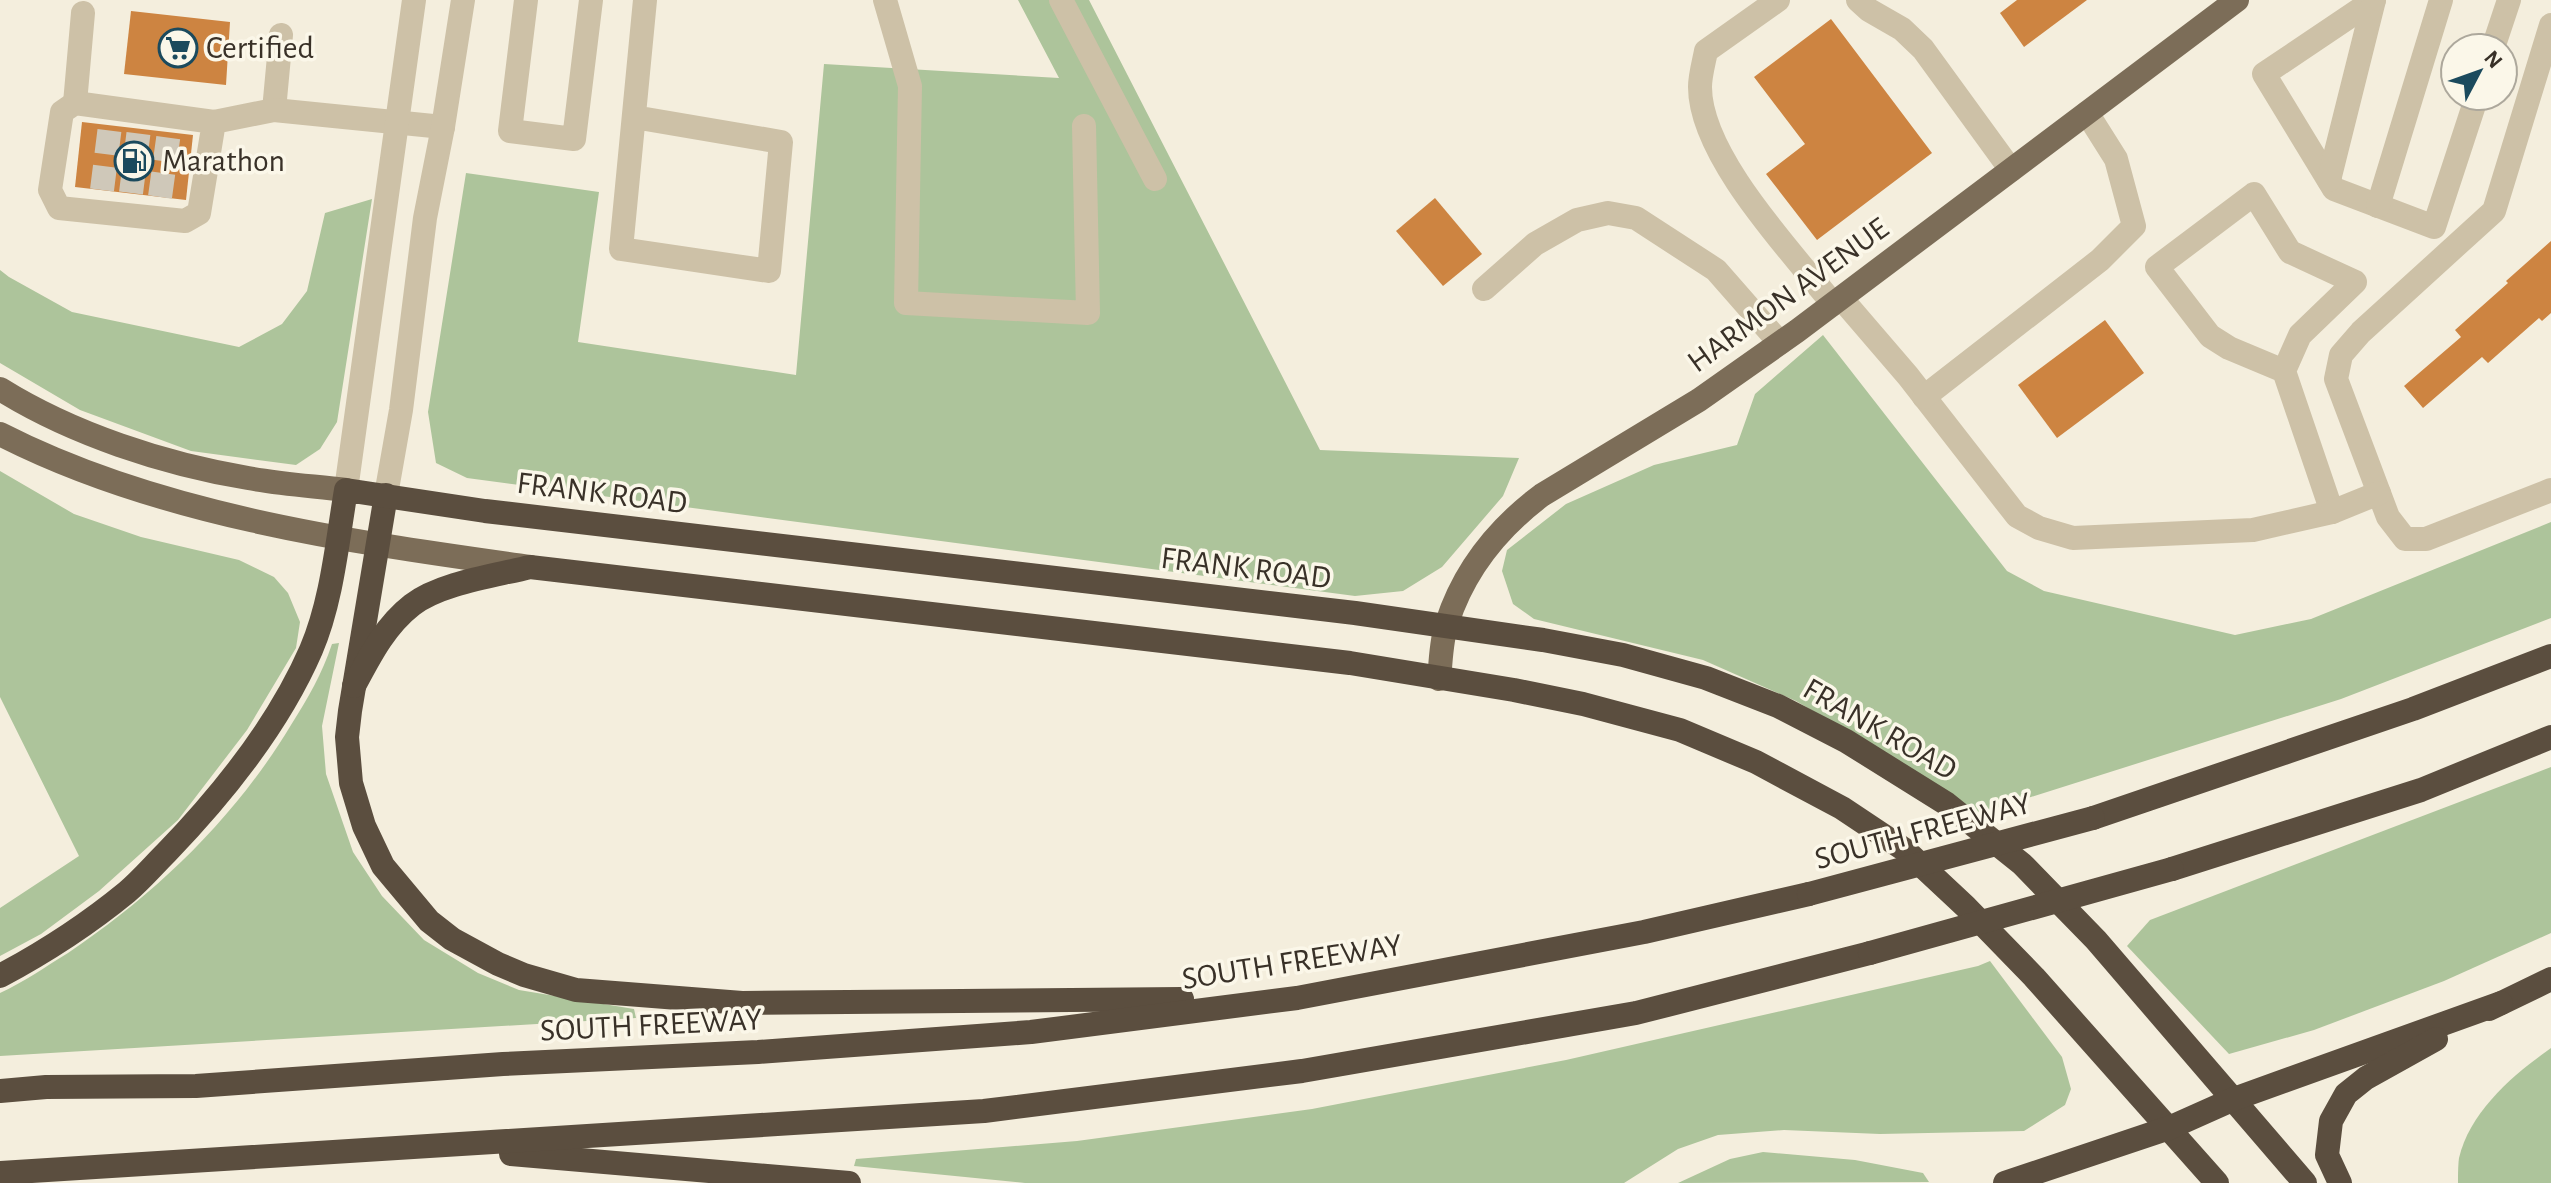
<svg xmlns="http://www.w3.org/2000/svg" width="2551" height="1183" font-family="'Alegreya Sans',sans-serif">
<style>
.green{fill:#adc49b}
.building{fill:#cd8441}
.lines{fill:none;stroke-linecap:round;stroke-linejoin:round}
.minor-tunnel{stroke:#cfc8b9;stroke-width:24;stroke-dasharray:24 12;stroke-linecap:butt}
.minor{stroke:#cdc1a7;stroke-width:24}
.major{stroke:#7c6d58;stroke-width:24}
.highway{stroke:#5b4e3f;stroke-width:24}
.highway-bridge{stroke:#5b4e3f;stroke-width:24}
.labels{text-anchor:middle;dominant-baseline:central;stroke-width:7;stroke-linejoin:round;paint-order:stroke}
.poi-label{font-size:32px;fill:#393128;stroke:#fbf7e9;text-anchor:start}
.street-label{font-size:32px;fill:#393128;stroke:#fbf7e9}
</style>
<rect width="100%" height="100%" fill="#f4eedd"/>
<g class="green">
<polygon points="1018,0 1089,0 1320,450 1519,458 1503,496 1442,567 1403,591 1355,596 467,478 436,463 428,412 466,173 599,192 578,342 796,375 824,64 1059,78"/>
<polygon points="372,199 337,422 320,449 296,465 191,451 80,410 0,363 0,270 9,277 72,312 239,347 282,324 307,291 325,213"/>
<polygon points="1823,335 2007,571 2044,591 2235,635 2311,619 2551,522 2551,618 2341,699 1971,816 1892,758 1796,701 1703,660 1534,619 1513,604 1502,571 1507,550 1566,504 1654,465 1737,445 1755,394"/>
<polygon points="0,471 74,514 141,537 239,560 274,577 288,593 300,622 296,648 247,730 178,820 99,891 41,934 0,956 0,908 79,856 0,697"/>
<path d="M 339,643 L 322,726 L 326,774 L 353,852 L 382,896 L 424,940 L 478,973 L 519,990 L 634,1009 L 636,1018 L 0,1056 L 0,993 C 24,982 45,967 68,953 C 157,893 235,818 291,725 C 308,698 322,674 332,644 Z"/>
<polygon points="2551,767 2551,933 2444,981 2314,1030 2229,1054 2127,946 2150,920"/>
<polygon points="1990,961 2062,1057 2071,1089 2065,1105 2024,1131 1880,1134 1784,1130 1718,1135 1678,1149 1624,1183 1025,1183 854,1166 856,1159 1077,1141 1312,1109 1566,1060 1978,966"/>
<path d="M 2551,1048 L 2551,1183 L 2458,1183 C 2458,1175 2458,1165 2459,1158 C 2470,1111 2514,1074 2551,1048 Z"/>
<polygon points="1763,1152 1855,1160 1923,1173 1929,1182 1678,1183 1730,1159"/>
</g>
<g class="building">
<polygon points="2017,0 2087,0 2024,47 2000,13"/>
<polygon points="131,11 230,22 226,85 124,74"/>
<polygon points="1831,19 1932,153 1817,240 1766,174 1805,144 1754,77"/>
<polygon points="82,122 193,135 186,200 75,187"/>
<polygon points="1435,198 1482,254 1443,286 1396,231"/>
<polygon points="2551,241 2551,313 2542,321 2539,318 2488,363 2482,357 2423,408 2404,386 2461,337 2455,330 2508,283 2506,281"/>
<polygon points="2105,320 2144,373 2057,438 2018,385"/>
</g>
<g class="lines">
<g class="minor-tunnel">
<polyline points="102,190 110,126"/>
<polyline points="131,193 139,129"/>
<polyline points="160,197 169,132"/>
</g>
<g class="minor">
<polyline points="526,0 510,131 574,139 591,0"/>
<polyline points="885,0 910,86 906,303 1088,313 1084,126"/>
<polyline points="1061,0 1155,179"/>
<path d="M 1778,0 L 1706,51 C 1704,62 1700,75 1700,87 C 1700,156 1791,251 1833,304"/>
<polyline points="1858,0 1869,10 1902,29 1923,49 2011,170"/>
<polyline points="2374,0 2264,74 2334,189 2434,227 2477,96"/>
<polyline points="2551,25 2494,211 2361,332 2341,355 2336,379 2388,517 2405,539 2426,539 2551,490"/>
<polyline points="2493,48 2509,0"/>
<polyline points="75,103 83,13"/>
<polyline points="274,110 281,35"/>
<polyline points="634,117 781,142 769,271 621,249 645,0"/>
<polyline points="214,122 75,103 62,112 50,190 59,208 185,221 199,213 214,122 274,110 443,127"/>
<polyline points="2329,180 2374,0"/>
<polyline points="2378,206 2441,0"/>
<polyline points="1484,289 1535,244 1577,220 1608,213 1636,218 1716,270 1780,343"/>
<polyline points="1841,298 1908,376 2017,516 2039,528 2073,538 2253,530 2332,512 2284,371 2300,335 2355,282 2290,252 2254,194 2157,267 2210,336 2229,348 2284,371"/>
<polyline points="1924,397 2100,260 2134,226 2116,159 2087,113"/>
<polyline points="346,490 414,0"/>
<polyline points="386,495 401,410 425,218 443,127 463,0"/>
<polyline points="2332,512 2379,493"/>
</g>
<g class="major">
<path d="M 0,389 C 72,434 164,464 248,478 C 280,484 313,486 346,490"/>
<path d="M 0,434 C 160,516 353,542 530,567"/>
<path d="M 1439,679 C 1441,661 1441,640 1447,623 C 1464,570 1498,528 1542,495 L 1699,400 L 1797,331 L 2237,0"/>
</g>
<g class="highway">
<polyline points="386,495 350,711 347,737 351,783 364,826 383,866 429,921 452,939 498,964 524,975 576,990 742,1003 1182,999"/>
<path d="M 354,686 C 370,656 385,626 412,605 C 441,583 494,576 530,567 L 1350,663 L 1514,690 L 1583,704 L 1680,730 L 1756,762 L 1842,808 L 1905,850 L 1966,907 L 2034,977 L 2217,1183"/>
<polyline points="2093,818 2413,709 2551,656"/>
<polyline points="2172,869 2421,790 2551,737"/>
<path d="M 0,976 C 45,952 88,924 127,892 C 141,880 153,866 166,853 C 223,794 278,726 311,650 C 332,601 337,543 346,490 L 485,511 L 1355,613 L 1543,640 L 1623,655 L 1706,678 L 1778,706 L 1846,741 L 1947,804 L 2022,864 L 2096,940 L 2305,1183"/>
<polyline points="2489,1009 2551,979"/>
<polyline points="0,1091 46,1087 196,1086 503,1064 758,1052 1031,1032 1297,998 1644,932 1809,894"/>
<polyline points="511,1154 849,1183"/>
<polyline points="0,1173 984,1111 1302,1071 1636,1013 1870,953"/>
<polyline points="2005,1183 2169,1128 2234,1099 2501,1003"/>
<polyline points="2340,1183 2327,1155 2331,1121 2346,1094 2366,1078 2436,1039"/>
</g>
<g class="highway-bridge">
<polyline points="1809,894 2093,818"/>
<polyline points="1870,953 2172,869"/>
</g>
</g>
<defs>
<g id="supermarket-ring" transform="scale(2)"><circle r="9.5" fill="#fbf7e9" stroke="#1b4a5d" stroke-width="1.5"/><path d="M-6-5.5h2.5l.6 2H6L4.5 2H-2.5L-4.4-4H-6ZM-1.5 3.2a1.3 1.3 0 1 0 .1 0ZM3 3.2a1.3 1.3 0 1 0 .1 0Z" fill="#1b4a5d"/></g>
<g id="fuel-ring" transform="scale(2)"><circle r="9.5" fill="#fbf7e9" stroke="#1b4a5d" stroke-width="1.5"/><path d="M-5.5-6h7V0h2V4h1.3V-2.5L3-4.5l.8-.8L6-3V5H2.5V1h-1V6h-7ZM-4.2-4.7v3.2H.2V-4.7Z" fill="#1b4a5d"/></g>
</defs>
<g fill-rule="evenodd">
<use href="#supermarket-ring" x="178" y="48"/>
<use href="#fuel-ring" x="134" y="161"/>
</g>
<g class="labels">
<g class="poi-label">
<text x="206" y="48">Certified</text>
<text x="162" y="161">Marathon</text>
</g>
<g class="street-label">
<text transform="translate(1788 295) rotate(-36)">HARMON AVENUE</text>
<text transform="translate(602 493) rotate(7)">FRANK ROAD</text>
<text transform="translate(1246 568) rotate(7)">FRANK ROAD</text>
<text transform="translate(1880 729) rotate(30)">FRANK ROAD</text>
<text transform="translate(1923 831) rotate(-15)">SOUTH FREEWAY</text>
<text transform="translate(1292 962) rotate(-9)">SOUTH FREEWAY</text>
<text transform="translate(651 1025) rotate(-3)">SOUTH FREEWAY</text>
</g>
</g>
<g transform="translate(2479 72) rotate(49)"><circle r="38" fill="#fbf7e9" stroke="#ada89c" stroke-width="2"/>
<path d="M0-6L14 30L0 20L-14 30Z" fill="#1b4a5d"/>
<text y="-12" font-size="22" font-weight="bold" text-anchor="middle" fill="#393128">N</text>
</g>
</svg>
